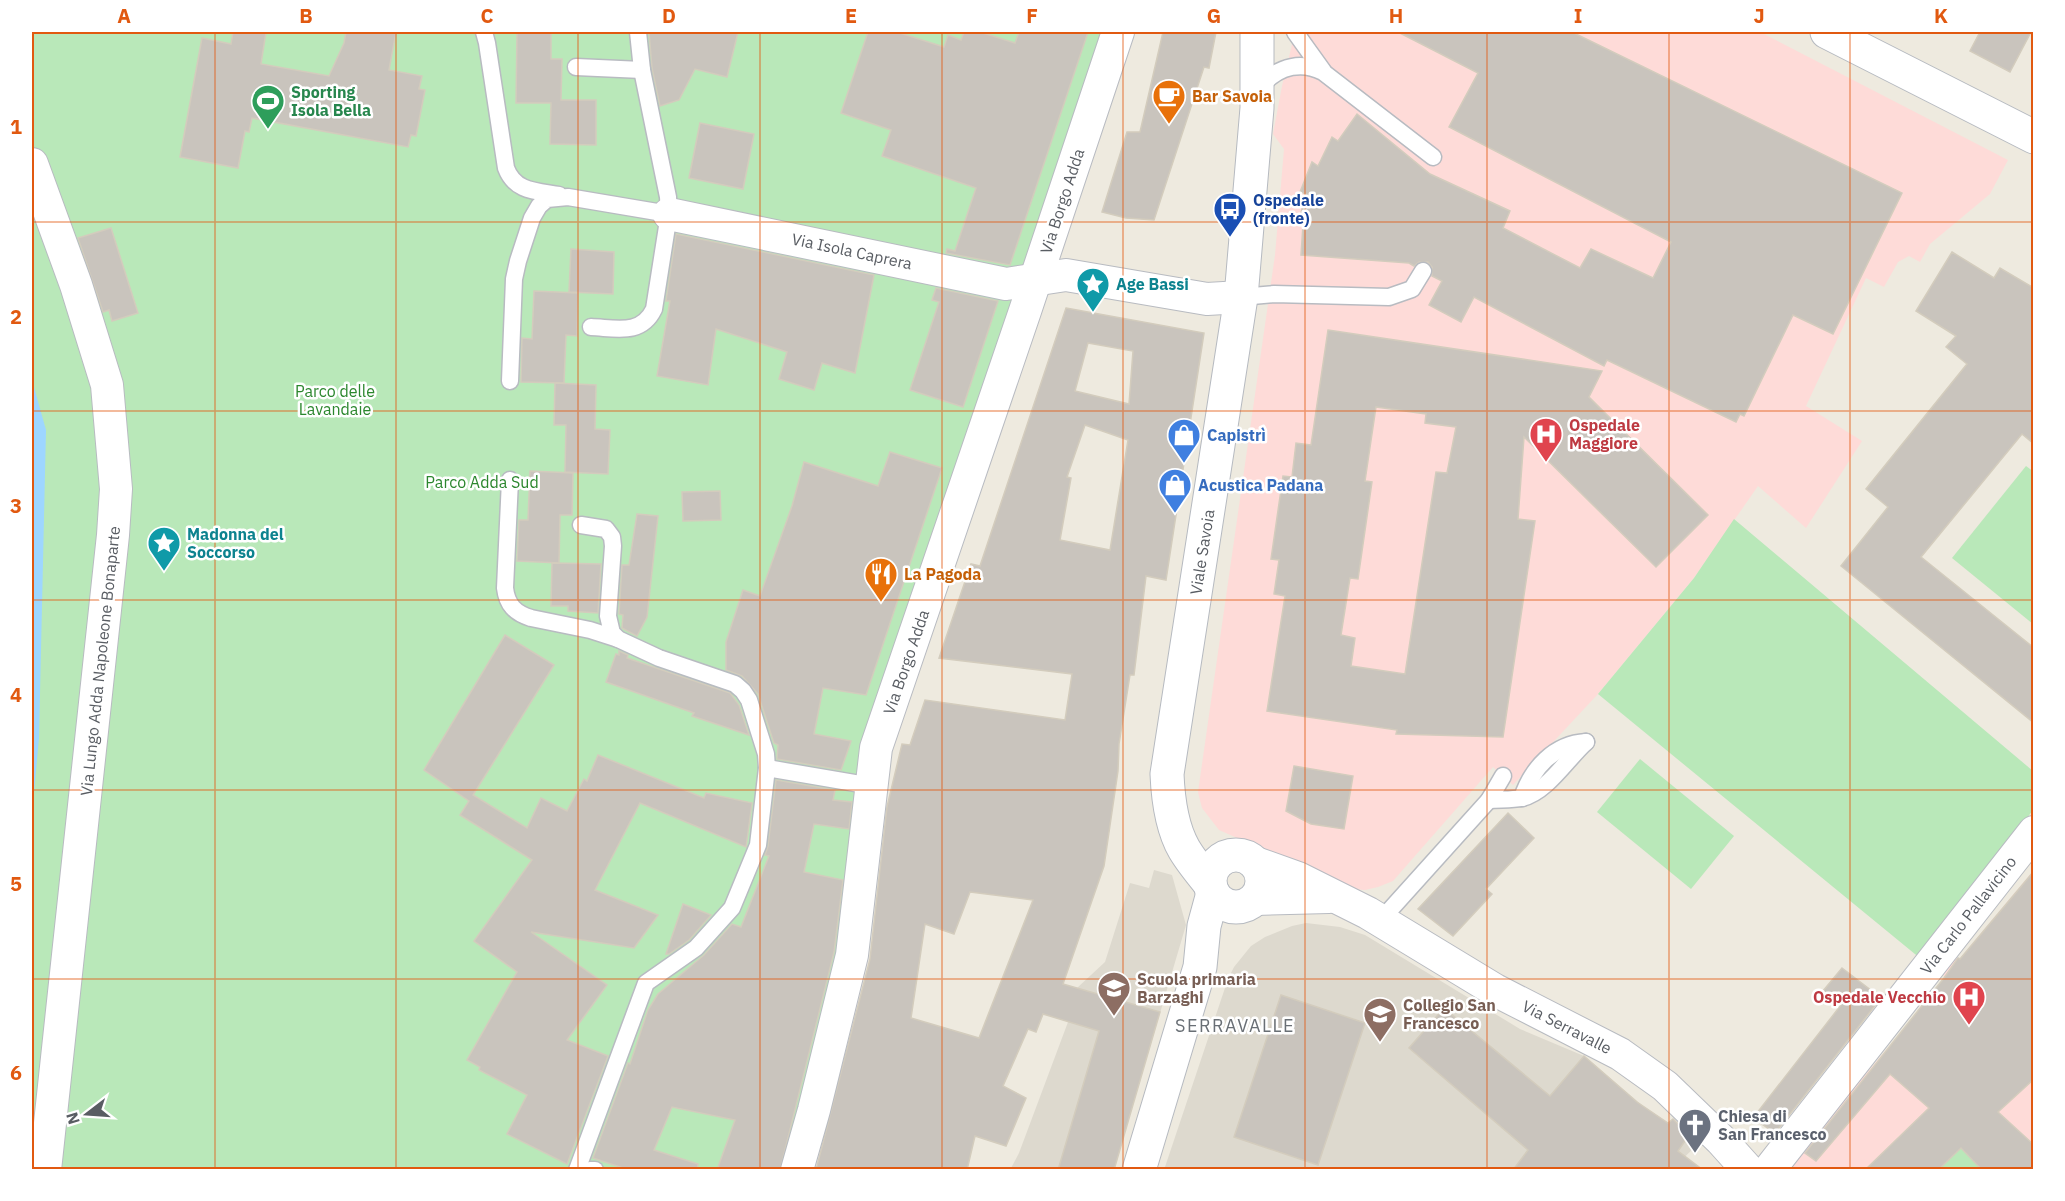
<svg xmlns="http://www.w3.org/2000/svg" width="2065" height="1201" font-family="'IBM Plex Sans',sans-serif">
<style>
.education{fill:#ddd9ce}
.medical{fill:#fedbd8}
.green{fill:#b9e8b9}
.water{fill:#9ed6ff}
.building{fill:#c9c4bd;stroke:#d3ccbd;stroke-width:1.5;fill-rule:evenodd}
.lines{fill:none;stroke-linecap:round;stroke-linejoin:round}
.lane-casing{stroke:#b8bbc1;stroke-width:19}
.street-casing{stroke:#b8bbc1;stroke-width:34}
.secondary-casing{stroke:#b6bac0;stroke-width:35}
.lane{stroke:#fff;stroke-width:16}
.street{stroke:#fff;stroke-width:32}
.secondary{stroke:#fff;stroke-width:33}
.grid{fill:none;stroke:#e15910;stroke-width:1.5;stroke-opacity:0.55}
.labels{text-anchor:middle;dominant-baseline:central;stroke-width:5;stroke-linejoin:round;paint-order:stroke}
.leisure-label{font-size:16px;font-weight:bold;fill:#27864d;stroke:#fff;text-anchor:start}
.food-label{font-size:16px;font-weight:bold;fill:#c56008;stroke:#fff;text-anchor:start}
.transit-label{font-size:16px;font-weight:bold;fill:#164399;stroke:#fff;text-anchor:start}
.street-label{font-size:16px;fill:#595d63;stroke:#fff}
.culture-label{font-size:16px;font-weight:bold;fill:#0d838f;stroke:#fff;text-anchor:start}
.park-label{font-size:16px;fill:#2c872e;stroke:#fff}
.health-label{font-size:16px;font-weight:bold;fill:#be3a42;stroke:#fff;text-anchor:start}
.shop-label{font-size:16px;font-weight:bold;fill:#366cbe;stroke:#fff;text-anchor:start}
.education-label{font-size:16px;font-weight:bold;fill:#785e54;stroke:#fff;text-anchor:start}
.worship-label{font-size:16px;font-weight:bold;fill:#5b616d;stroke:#fff;text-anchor:start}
.neighbourhood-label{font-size:18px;letter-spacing:1.5px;fill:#696f75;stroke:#fff}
.neatline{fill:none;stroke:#e15910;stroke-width:2}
.grid-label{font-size:20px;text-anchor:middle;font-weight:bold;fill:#e15910}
</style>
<rect width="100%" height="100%" fill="#eeeadf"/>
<g class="education">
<polygon points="1154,870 1172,875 1186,925 1114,1169 1010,1170 1019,1153 1068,1022 1077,988 1105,962 1130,883 1149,888"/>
<polygon points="1306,923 1340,927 1365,935 1520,1029 1584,1056 1643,1106 1668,1123 1674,1119 1695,1142 1693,1143 1696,1146 1671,1170 1164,1170 1228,979 1234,967 1251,946 1265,937 1292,926"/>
</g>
<g class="medical">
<polygon points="1295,32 1760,32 2008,160 1990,194 1930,244 1920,262 1909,256 1898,262 1884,287 1866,278 1806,406 1862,441 1806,528 1758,486 1694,578 1598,694 1513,785 1493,767 1393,881 1378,887 1365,890 1354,889 1219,830 1202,808 1198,792 1275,255 1284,149 1273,134 1282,86"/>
<polygon points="2033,871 2033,1169 1785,1170 1945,980 1943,971 1954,958 1962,959 1971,954 1967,950"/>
</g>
<g class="green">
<polygon points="32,32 1108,32 871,738 845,953 789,1169 32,1169"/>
<polygon points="2026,466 2034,472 2033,624 1952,558"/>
<polygon points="1734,519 2033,771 2033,810 1921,959 1598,694 1694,578"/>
<polygon points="1640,759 1734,836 1691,889 1597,812"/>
<polygon points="1961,1148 1982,1169 1938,1170"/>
</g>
<polygon class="water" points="32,380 46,430 39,738 32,815"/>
<g class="building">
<polygon points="233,32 266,32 261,64 329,76 344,43 346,32 396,32 389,70 422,76 419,89 425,90 416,136 411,135 408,147 252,118 249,132 245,131 238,168 180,157 202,38 231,44"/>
<polygon points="517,32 551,32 551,59 562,59 561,100 596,100 596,145 550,144 551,103 516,103"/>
<polygon points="649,32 738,32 727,77 695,69 679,100 660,106 652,68"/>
<polygon points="868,32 897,32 944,47 948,35 961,40 964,32 980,32 1015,43 1019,32 1088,32 1010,265 946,253 947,249 955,251 976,188 882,156 891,130 841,113"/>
<polygon points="1163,32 1216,32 1209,68 1204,67 1154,220 1126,218 1102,212 1127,132 1140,132"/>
<polygon points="1398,32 1572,32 1902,193 1833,334 1793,315 1744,416 1740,414 1736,422 1607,360 1604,366 1474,297 1461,322 1429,305 1442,281 1432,276 1432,267 1428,262 1419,262 1414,266 1409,263 1301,255 1303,225 1298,224 1306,194 1300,192 1312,162 1318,166 1332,137 1338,141 1357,114 1430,174 1510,211 1503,228 1580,268 1591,249 1653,278 1671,242 1449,127 1478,73"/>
<polygon points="1980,32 2031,32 2010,72 1970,51"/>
<polygon points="700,123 754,134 743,189 689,178"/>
<polygon points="111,228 138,313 112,321 109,310 103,312 78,238"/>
<polygon points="676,234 874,275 855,373 822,363 814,390 779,379 787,352 716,329 708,385 657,376 670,301 666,301"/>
<polygon points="571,249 614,252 613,294 569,292"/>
<polygon points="1952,252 1994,278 2000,268 2034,288 2034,444 2022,434 1921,557 2034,648 2034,723 1841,566 1888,507 1866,489 1967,364 1946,347 1956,336 1916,311"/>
<polygon points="936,288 998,301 963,407 910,390 939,302 932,300"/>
<polygon points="534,291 578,293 577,336 566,335 564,383 521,382 522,338 532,339"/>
<path d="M 1066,308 L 1204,333 L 1166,580 L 1146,576 L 1134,675 L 1130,675 L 1119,744 L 1118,771 L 1104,866 L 1063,984 L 1160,1012 L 1114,1170 L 1058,1170 L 1099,1031 L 1043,1014 L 1036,1032 L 1028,1029 L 1003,1086 L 1026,1098 L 1006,1146 L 975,1136 L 967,1170 L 816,1170 L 870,959 L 887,807 L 902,744 L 910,745 L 925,700 L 1065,720 L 1072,674 L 939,658 L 971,564 L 980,566 ZM 1088,343 L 1133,351 L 1129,404 L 1075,391 ZM 1085,425 L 1128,440 L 1110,550 L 1060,540 L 1071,478 L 1067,477 ZM 970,892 L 1033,900 L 979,1038 L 911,1018 L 925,924 L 954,934 Z"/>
<path d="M 1328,330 L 1602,371 L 1589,397 L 1708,515 L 1656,567 L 1524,437 L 1518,519 L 1535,521 L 1503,737 L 1396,734 L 1397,730 L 1267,711 L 1285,596 L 1274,594 L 1279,560 L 1271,559 L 1283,476 L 1292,477 L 1296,443 L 1311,445 ZM 1376,407 L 1426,414 L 1425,423 L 1456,427 L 1447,473 L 1436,472 L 1405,674 L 1351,666 L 1355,638 L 1341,635 L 1350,578 L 1358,579 L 1372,482 L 1365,481 Z"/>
<polygon points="555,383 596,385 595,429 610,430 608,474 565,472 566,425 554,425"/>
<polygon points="890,452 942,468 866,695 823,688 814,734 851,741 841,770 777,759 778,745 774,743 758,694 742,676 726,670 726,642 743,590 760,596 792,506 804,462 878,486"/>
<polygon points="530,471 573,473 572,515 560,515 559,563 517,561 519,520 528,520"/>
<polygon points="720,491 721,520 683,521 682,492"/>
<polygon points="637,514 658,516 647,617 637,636 622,628 623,615 619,614 622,565 629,565"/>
<polygon points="552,563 601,564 598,613 568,611 568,606 551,606"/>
<polygon points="505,635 554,665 473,795 527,828 541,798 567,811 584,779 587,781 598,755 704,798 706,793 752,803 746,847 640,803 595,890 658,915 634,948 531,932 607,985 567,1040 608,1056 567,1164 507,1134 527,1095 479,1070 480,1067 467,1060 517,972 474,941 532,860 460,815 469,801 424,770"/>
<polygon points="619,651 628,655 627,658 730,693 739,705 749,735 692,716 694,713 606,682 616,654 619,655"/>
<polygon points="1294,766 1353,776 1344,829 1311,824 1286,811"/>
<polygon points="776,780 835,790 833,800 852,802 849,829 814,824 804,872 843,880 834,952 780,1170 717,1170 735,1120 672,1107 654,1150 698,1164 697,1170 629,1170 593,1158 628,1063 630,1064 648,1010 658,994 704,955 732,924 741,927 769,856 765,855 768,846"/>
<polygon points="1508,813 1534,838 1486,889 1492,894 1453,936 1418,909"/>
<polygon points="2034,871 2034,1079 1998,1112 2034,1145 2034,1170 1982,1170 1961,1148 1938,1170 1865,1170 1929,1108 1890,1074 1816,1161 1805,1153 1944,978 1958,958 1960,959"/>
<polygon points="683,904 711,915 689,940 669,954 666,954"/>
<polygon points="1842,968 1881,998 1775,1133 1753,1118 1841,1005 1823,991"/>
<polygon points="1281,995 1365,1023 1318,1165 1234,1137"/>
<polygon points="1444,1008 1550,1096 1584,1056 1637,1102 1668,1123 1673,1119 1689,1135 1678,1151 1703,1170 1513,1170 1528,1150 1409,1048"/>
</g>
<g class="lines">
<g class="lane-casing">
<g id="lane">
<path d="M 484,32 L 487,43 L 506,168 C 515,192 536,191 559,195"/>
<polyline points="1295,32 1323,71"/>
<polyline points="576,67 642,70"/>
<path d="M 1264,83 C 1280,66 1302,61 1323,72 L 1433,157"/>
<polyline points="1241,297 1274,294 1389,297 1412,289 1423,271"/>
<path d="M 591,327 C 616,328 641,336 654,309 L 669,214 L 668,197 L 642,70 L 638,32"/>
<polyline points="510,381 514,279 518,261 532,218 539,206 547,199 568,197 669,214"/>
<path d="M 510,480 L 505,588 C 507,605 515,613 531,618 L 590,630 L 618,639"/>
<polyline points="767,768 872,786"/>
<path d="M 1522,798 C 1532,768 1554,744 1586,742"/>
<path d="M 1489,800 C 1500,799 1511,800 1522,798 C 1547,792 1567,759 1586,742"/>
<polyline points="1380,921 1489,800 1503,776"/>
<polyline points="577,1170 646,983 696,948 732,908 758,845 767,768 766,754 749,700 743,691 735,684 659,658 618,639 612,633 608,616 613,546 612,537 606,529 581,525"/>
<polyline points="590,1170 595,1170"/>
</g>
</g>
<g class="street-casing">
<g id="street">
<polyline points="32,164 76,285 107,385 116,489 113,535 45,1170"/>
<polyline points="669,214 1006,284 1066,275 1207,299 1241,297"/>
<polyline points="1253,862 1298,878 1368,913 1495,990 1620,1054 1665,1086 1721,1140 1748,1170"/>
<polyline points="1255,899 1329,897"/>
<polyline points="797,1170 814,1110 852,955 876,748 1025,311 1118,32"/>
<polyline points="1769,1170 2034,832"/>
</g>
</g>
<g class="secondary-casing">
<g id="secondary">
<polyline points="1827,32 2034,137"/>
<circle cx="1236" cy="881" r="26"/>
<path d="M 1210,884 C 1201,873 1191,861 1184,849 C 1172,828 1168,798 1167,774 L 1241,297 L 1257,108 L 1257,32"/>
<polyline points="1139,1170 1200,967 1204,926 1213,893"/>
</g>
</g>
<use href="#lane" class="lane"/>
<use href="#street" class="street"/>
<use href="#secondary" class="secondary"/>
</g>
<path class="grid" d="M 215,32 L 215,1170M 396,32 L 396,1170M 578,32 L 578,1170M 760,32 L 760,1170M 942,32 L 942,1170M 1123,32 L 1123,1170M 1305,32 L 1305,1170M 1487,32 L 1487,1170M 1669,32 L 1669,1170M 1850,32 L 1850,1170M 32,222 L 2034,222M 32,411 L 2034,411M 32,600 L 2034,600M 32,790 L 2034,790M 32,979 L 2034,979"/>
<defs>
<g id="cafe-pin" transform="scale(1.725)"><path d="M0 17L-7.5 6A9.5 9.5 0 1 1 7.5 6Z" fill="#e8710a" stroke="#fff"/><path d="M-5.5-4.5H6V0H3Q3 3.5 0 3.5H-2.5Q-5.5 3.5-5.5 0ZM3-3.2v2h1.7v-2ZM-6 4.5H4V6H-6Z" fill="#fff"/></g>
<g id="stadium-pin" transform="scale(1.725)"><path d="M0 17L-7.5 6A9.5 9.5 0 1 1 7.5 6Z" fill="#2e9e5b" stroke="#fff"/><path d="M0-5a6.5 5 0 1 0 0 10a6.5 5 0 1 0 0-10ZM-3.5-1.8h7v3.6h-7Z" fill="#fff"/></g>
<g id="bus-pin" transform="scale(1.725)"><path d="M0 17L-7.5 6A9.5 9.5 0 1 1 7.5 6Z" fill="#1a4fb4" stroke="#fff"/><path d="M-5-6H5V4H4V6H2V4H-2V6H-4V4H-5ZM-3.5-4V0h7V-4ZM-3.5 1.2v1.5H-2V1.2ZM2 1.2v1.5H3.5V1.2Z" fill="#fff"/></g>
<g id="sight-pin" transform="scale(1.725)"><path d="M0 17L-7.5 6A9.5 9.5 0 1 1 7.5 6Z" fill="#0f9aa8" stroke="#fff"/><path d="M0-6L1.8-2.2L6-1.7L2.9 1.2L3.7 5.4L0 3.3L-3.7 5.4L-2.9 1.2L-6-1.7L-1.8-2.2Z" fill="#fff"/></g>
<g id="hospital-pin" transform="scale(1.725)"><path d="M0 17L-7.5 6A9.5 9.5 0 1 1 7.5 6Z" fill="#e0444e" stroke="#fff"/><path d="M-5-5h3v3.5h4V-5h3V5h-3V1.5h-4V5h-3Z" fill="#fff"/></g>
<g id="shop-pin" transform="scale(1.725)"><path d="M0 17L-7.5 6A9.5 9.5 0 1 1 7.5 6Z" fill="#3f7fe0" stroke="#fff"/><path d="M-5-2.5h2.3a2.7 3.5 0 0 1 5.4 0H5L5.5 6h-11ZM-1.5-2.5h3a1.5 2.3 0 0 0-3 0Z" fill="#fff"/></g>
<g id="restaurant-pin" transform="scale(1.725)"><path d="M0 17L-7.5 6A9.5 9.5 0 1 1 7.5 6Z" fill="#e8710a" stroke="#fff"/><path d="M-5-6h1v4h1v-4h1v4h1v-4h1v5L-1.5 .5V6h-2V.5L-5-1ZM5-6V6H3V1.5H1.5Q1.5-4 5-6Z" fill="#fff"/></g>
<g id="school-pin" transform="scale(1.725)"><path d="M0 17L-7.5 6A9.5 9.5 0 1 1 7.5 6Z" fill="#8d6e63" stroke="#fff"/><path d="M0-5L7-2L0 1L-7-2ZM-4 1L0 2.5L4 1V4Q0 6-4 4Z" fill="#fff"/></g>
<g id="church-pin" transform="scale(1.725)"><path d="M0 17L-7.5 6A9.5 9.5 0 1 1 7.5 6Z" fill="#6b7280" stroke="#fff"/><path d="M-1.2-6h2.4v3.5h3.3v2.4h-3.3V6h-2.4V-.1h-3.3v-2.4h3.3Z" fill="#fff"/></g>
</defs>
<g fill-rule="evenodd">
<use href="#cafe-pin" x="1169" y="96"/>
<use href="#stadium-pin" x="268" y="101"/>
<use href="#bus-pin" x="1230" y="209"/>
<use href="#sight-pin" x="1093" y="284"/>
<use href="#hospital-pin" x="1546" y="434"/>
<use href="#shop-pin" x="1184" y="435"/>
<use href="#shop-pin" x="1175" y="485"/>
<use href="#sight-pin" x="164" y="543"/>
<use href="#restaurant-pin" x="881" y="574"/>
<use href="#school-pin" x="1114" y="988"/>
<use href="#hospital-pin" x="1969" y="997"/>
<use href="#school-pin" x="1380" y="1014"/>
<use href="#church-pin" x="1695" y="1125"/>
</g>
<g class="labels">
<g class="leisure-label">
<text x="291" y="92">Sporting<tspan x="291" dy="18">Isola Bella</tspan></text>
</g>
<g class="food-label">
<text x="1192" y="96">Bar Savoia</text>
<text x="904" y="574">La Pagoda</text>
</g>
<g class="transit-label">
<text x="1253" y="200">Ospedale<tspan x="1253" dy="18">(fronte)</tspan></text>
</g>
<g class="street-label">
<text transform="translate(1062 201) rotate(-72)">Via Borgo Adda</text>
<text transform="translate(852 251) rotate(12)">Via Isola Caprera</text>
<text transform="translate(1202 552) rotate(-81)">Viale Savoia</text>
<text transform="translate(100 661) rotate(-84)">Via Lungo Adda Napoleone Bonaparte</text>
<text transform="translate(906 662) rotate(-71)">Via Borgo Adda</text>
<text transform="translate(1968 915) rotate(-52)">Via Carlo Pallavicino</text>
<text transform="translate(1567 1027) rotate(27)">Via Serravalle</text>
</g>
<g class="culture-label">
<text x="1116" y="284">Age Bassi</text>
<text x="187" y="534">Madonna del<tspan x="187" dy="18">Soccorso</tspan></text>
</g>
<g class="park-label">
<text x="335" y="391">Parco delle<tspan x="335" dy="18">Lavandaie</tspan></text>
<text x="482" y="482">Parco Adda Sud</text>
</g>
<g class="health-label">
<text x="1569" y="425">Ospedale<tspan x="1569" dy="18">Maggiore</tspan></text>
<text x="1946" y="997" text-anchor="end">Ospedale Vecchio</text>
</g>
<g class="shop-label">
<text x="1207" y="435">Capistrì</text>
<text x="1198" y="485">Acustica Padana</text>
</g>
<g class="education-label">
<text x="1137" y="979">Scuola primaria<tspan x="1137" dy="18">Barzaghi</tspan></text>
<text x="1403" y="1005">Collegio San<tspan x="1403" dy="18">Francesco</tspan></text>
</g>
<g class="worship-label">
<text x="1718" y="1116">Chiesa di<tspan x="1718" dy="18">San Francesco</tspan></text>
</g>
<g class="neighbourhood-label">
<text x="1235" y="1025">SERRAVALLE</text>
</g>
</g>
<rect width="2065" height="1201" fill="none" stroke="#ffffff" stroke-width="66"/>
<g transform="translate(87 1114) rotate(253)" stroke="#ffffff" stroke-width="4.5" paint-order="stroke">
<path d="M0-4.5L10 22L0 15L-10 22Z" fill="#595d63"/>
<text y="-9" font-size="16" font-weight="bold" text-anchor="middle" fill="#595d63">N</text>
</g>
<rect x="33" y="33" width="1999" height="1135" class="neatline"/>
<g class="grid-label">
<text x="124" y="23">A</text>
<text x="306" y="23">B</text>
<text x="487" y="23">C</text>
<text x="669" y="23">D</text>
<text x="851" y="23">E</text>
<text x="1032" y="23">F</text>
<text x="1214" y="23">G</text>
<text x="1396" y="23">H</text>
<text x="1578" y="23">I</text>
<text x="1759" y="23">J</text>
<text x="1941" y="23">K</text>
<text x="16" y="134">1</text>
<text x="16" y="324">2</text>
<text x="16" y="513">3</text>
<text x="16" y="702">4</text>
<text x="16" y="891">5</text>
<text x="16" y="1080">6</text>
</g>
</svg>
